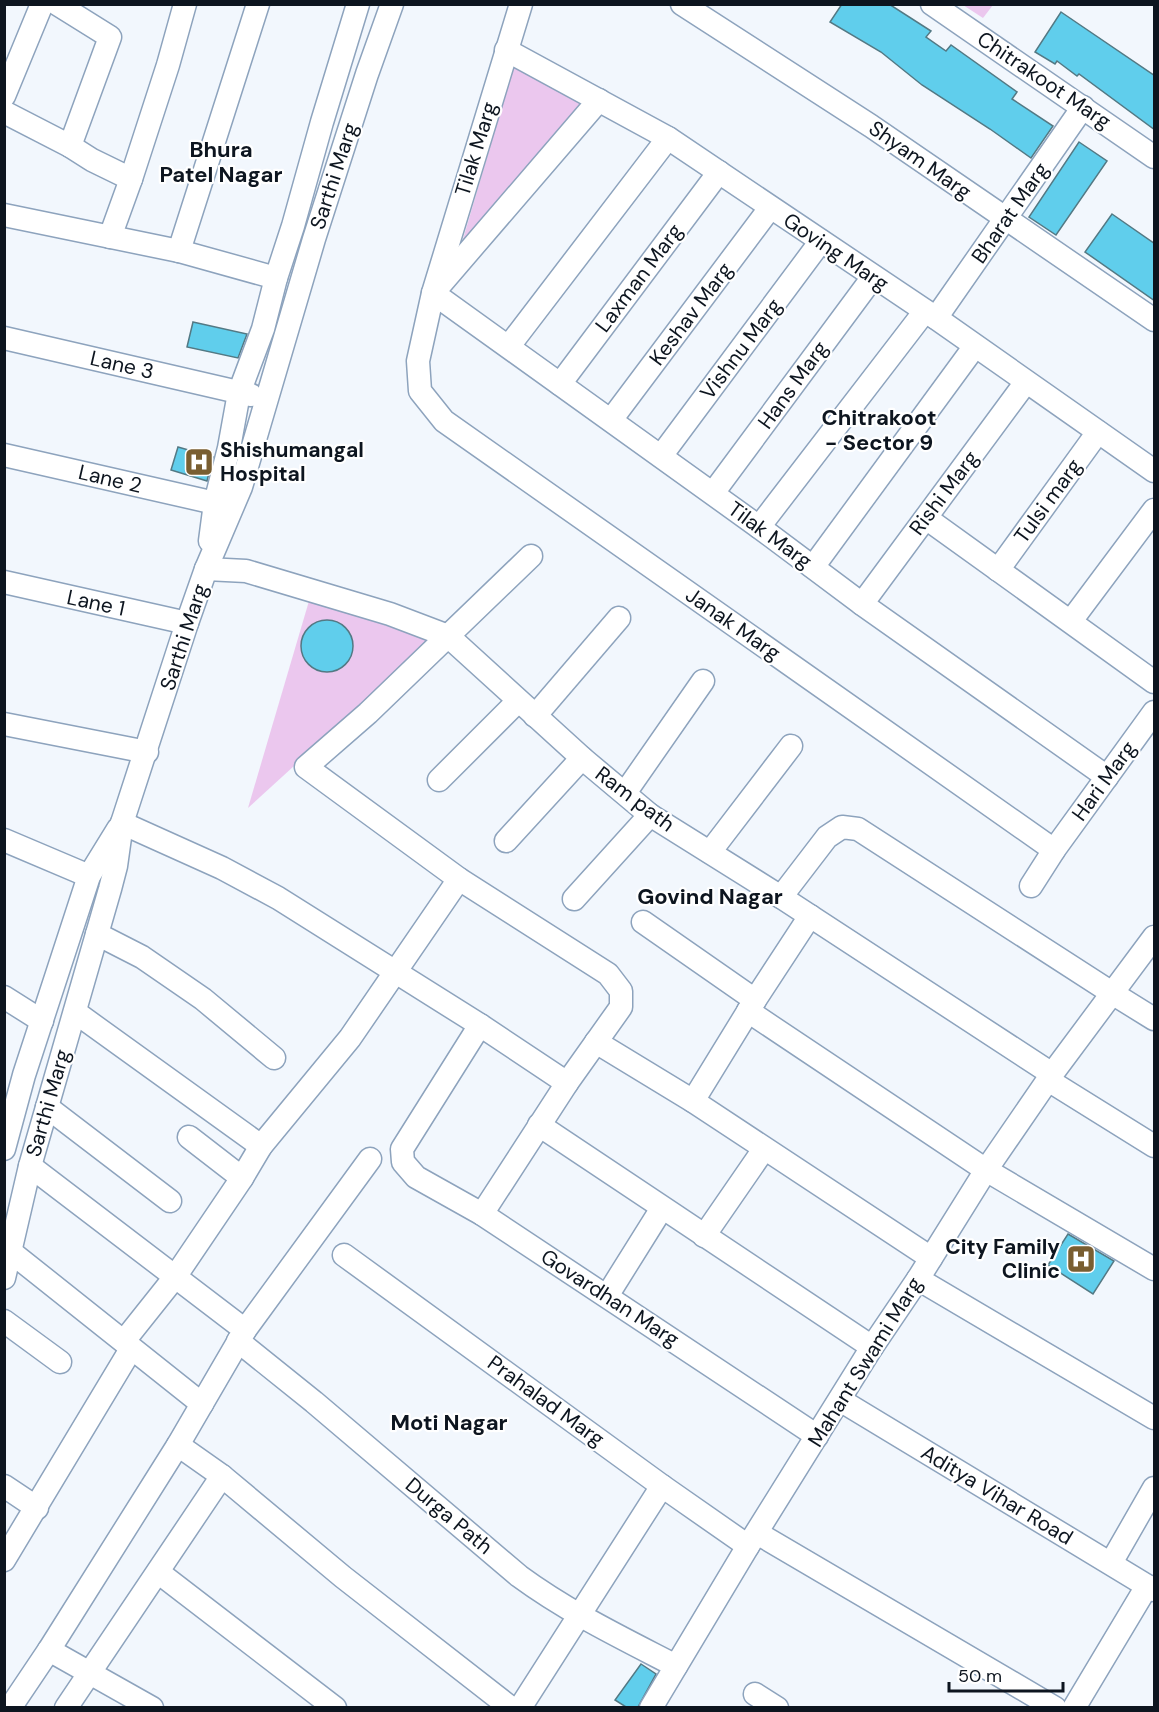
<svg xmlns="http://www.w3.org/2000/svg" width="1159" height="1712" font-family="'DM Sans',sans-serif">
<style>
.green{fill:#ebc7ee}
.building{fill:#60ceec;stroke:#537984;stroke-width:1.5}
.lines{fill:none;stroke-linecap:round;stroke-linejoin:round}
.minor-casing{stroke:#8da3bd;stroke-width:25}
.minor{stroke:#fff;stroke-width:22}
.labels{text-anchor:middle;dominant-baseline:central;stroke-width:4.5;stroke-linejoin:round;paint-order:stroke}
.street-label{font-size:21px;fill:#0d151f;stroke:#fff}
.poi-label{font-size:21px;font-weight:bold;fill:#0d151f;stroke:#fff;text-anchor:start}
.neighbourhood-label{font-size:22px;font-weight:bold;fill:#0d151f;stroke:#fff}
</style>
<rect width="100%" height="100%" fill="#f2f7fd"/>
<g class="green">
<polygon points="963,5 993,5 983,18"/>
<polygon points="515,62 587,104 451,280"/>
<polygon points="309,601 432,640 248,808"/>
</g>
<g class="building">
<polygon points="842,4 889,4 931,31 926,37 946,51 951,45 1017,92 1012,99 1053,126 1031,158 990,129 922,85 881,52 830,22"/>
<polygon points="1061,12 1155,76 1155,130 1079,74 1077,76 1057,61 1055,64 1035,52"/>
<polygon points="1079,142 1107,161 1056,235 1029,217"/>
<polygon points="1112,214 1155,244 1155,301 1085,252"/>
<polygon points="193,322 247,334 238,358 187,347"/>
<polygon points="178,447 213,457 207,481 171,470"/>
<circle cx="327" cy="646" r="26"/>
<polygon points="1068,1234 1114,1261 1093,1294 1048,1265"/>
<polygon points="641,1664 656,1674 638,1707 626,1707 615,1700"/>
</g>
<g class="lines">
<g class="minor-casing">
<g id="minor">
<polyline points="57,4 110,37 70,146 92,160 131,179 110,237"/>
<polyline points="521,4 433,293 418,361 420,391 444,421 1054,850"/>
<polyline points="682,4 871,126 1154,320"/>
<polyline points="932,4 1154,157"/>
<polyline points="506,50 668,138 936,318 1154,471"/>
<polyline points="4,96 42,4"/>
<polyline points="599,100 433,293 759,527 862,604 1107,777"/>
<polyline points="4,112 70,146"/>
<polyline points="131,179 168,65 185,4"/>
<polyline points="4,215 179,251 276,278"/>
<polyline points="179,251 258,4"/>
<polyline points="936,318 1083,107"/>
<polyline points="4,338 251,395"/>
<polyline points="509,346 668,138"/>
<polyline points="560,384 719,172"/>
<polyline points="611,420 770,208"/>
<polyline points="4,455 215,503"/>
<polyline points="661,456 821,241"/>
<polyline points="713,493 873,277"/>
<polyline points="926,518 1154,682"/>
<polyline points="759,527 925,311"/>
<polyline points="210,541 215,503 229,448 239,393 263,329 276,278 293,226 322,122 358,4"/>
<polyline points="813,567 975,346"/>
<polyline points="206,569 246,571 390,614 448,636 582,758 650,815 781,897 1052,1074"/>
<polyline points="998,570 1098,432"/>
<polyline points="4,582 187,623"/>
<polyline points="862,604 1026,382"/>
<polyline points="1071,621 1154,510"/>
<polyline points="535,716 619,618"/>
<polyline points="4,724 147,752"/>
<polyline points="439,780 518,701"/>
<polyline points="625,793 703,681"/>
<polyline points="122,823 222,868 278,898 480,1025 567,1083"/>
<polyline points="4,840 89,876"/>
<polyline points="506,841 582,758"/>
<polyline points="710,852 791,746"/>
<polyline points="1031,886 1054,850 1154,712"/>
<polyline points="781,897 827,837 842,827 858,829 1112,993 1154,1019"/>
<polyline points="574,899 650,815"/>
<polyline points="643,922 755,1000"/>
<polyline points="97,934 142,957 203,999 274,1058"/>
<polyline points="4,997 42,1021"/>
<polyline points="748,1011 986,1170 1154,1269"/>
<polyline points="75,1012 261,1146"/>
<polyline points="480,1025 402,1149 403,1162 416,1177 482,1214 817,1436"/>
<polyline points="596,1042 693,1101 931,1258"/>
<polyline points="1048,1080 1154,1146"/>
<polyline points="693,1101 755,1000 810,916"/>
<polyline points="47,1107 170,1201"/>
<polyline points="539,1125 872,1347"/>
<polyline points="189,1137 242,1178"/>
<polyline points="4,1149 24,1075 89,876 118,829"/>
<polyline points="482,1214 567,1083 621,1007 621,991 608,974 459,879 306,767 368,713 531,556"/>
<polyline points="704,1236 764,1149"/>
<polyline points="11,1252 202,1404"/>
<polyline points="344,1255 662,1486 748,1546"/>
<polyline points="4,1278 30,1166 110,889 116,866 122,823 187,623 206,569 241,487 314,239 367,74 392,4"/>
<polyline points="918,1279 1154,1418"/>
<polyline points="607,1296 662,1208"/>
<polyline points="4,1321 60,1362"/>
<polyline points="245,1330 370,1159"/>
<polyline points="124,1341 175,1277 242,1178 261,1146 350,1038 459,879"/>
<path d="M 238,1341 L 314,1402 L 519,1576 C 568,1612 622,1638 676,1666"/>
<polyline points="840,1400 1154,1590"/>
<polyline points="178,1445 222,1476 343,1577 511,1708"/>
<polyline points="4,1486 37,1508"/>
<polyline points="757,1533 1055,1708"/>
<polyline points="4,1560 131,1349"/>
<polyline points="1111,1563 1154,1488"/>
<polyline points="158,1572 335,1708"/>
<polyline points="49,1650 152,1708"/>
<polyline points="755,1694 777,1708"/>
<polyline points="10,1708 49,1650 178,1445 245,1330 30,1166"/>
<polyline points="66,1708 222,1476"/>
<polyline points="520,1708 662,1486"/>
<polyline points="651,1708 748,1546 872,1347 918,1279 986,1170 1052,1074 1154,937"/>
<polyline points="1074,1708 1147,1586"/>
</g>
</g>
<use href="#minor" class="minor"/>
</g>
<defs>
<g id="hospital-square" transform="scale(1.5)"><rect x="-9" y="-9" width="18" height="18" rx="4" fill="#795e31" stroke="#fff"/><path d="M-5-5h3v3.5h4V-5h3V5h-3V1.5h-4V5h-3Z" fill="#fff"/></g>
</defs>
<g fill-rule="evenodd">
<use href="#hospital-square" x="199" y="462"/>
<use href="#hospital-square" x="1081" y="1259"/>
</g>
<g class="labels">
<g class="street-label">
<text transform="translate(1044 80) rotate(34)">Chitrakoot Marg</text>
<text transform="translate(476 149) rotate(-73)">Tilak Marg</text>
<text transform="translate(920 160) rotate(35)">Shyam Marg</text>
<text transform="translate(334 176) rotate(-72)">Sarthi Marg</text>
<text transform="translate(1010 213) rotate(-55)">Bharat Marg</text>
<text transform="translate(836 252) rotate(34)">Goving Marg</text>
<text transform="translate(639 278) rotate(-53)">Laxman Marg</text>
<text transform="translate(691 314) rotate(-53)">Keshav Marg</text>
<text transform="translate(741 349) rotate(-53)">Vishnu Marg</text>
<text transform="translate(122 365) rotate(13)">Lane 3</text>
<text transform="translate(793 385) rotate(-54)">Hans Marg</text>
<text transform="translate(110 479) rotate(13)">Lane 2</text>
<text transform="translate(944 493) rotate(-53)">Rishi Marg</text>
<text transform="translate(1048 501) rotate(-54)">Tulsi marg</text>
<text transform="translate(770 535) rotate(36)">Tilak Marg</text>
<text transform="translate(96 603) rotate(12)">Lane 1</text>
<text transform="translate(733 624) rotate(35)">Janak Marg</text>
<text transform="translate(184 637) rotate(-72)">Sarthi Marg</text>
<text transform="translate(1104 781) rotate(-54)">Hari Marg</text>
<text transform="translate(635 799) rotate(37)">Ram path</text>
<text transform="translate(48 1103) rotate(-74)">Sarthi Marg</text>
<text transform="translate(610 1298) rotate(33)">Govardhan Marg</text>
<text transform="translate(865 1362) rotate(-58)">Mahant Swami Marg</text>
<text transform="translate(546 1401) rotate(36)">Prahalad Marg</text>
<text transform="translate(997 1495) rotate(31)">Aditya Vihar Road</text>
<text transform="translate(449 1516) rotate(40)">Durga Path</text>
</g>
<g class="poi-label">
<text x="220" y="450">Shishumangal<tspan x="220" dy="24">Hospital</tspan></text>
<text x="1060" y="1247" text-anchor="end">City Family<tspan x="1060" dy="24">Clinic</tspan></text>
</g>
<g class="neighbourhood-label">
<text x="221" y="149">Bhura<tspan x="221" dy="25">Patel Nagar</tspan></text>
<text x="879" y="417">Chitrakoot<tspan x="879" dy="25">- Sector 9</tspan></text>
<text x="710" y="896">Govind Nagar</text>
<text x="449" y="1422">Moti Nagar</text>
</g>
</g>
<rect width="1159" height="1712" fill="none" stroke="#0d151f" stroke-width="12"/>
<path d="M949 1682v9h114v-9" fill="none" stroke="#0d151f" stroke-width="3"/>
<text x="958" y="1682" font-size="18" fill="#0d151f" stroke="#ffffff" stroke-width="4.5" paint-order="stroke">50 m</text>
</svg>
